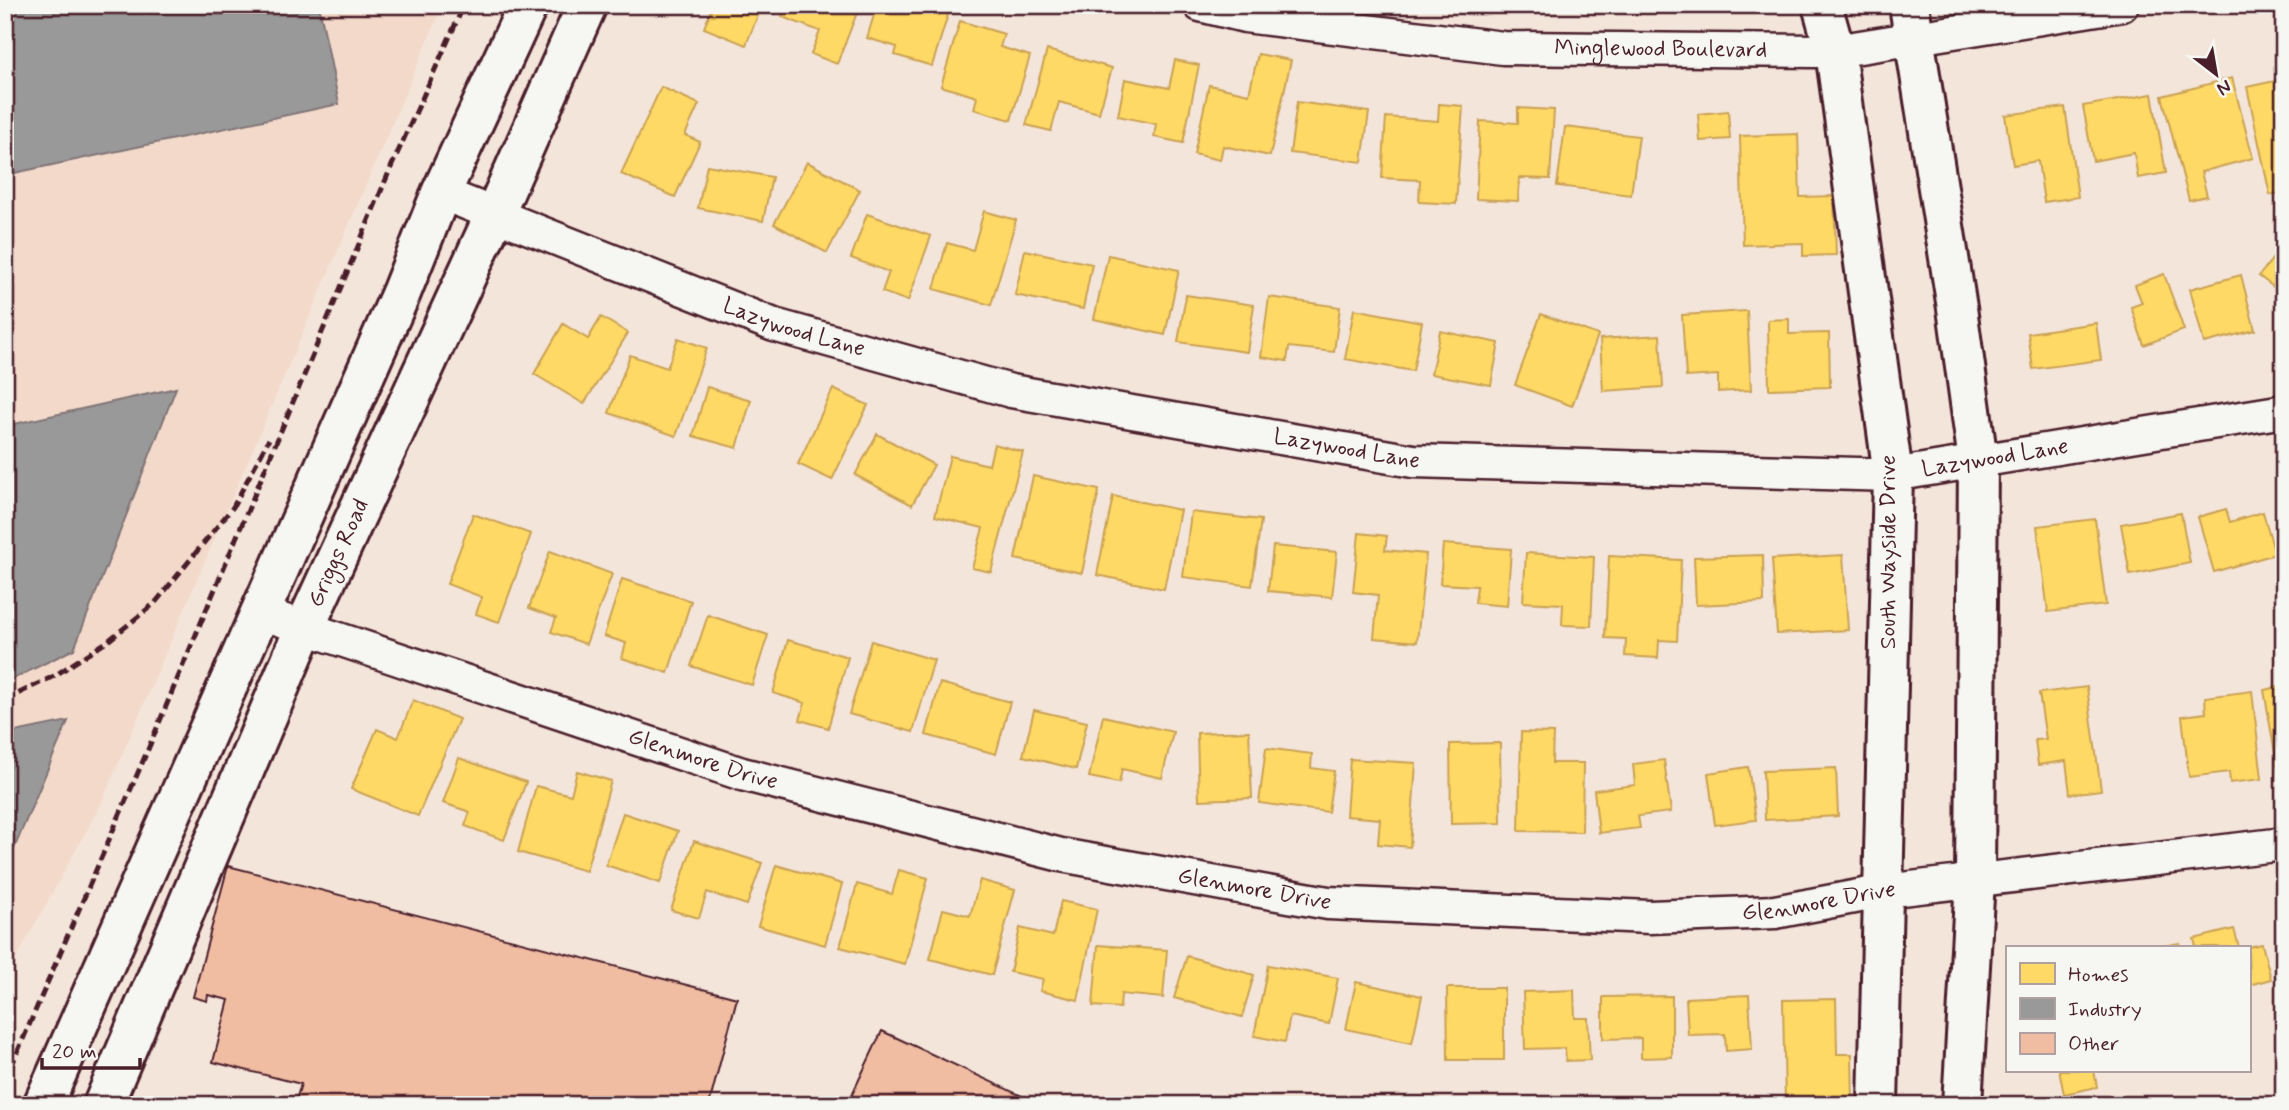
<svg xmlns="http://www.w3.org/2000/svg" width="2289" height="1110" font-family="Mynerve,sans-serif">
<style>
.built{fill:#f3d9c9}
.homes{fill:#ffd966;stroke:#c9a154;stroke-width:2}
.industry{fill:#999;stroke:#817478;stroke-width:2}
.building{fill:#f0bca2;stroke:#4a1f2b;stroke-width:2}
.lines{fill:none;stroke-linecap:round;stroke-linejoin:round}
.minor-casing{stroke:#4a1f2b;stroke-width:37}
.secondary-casing{stroke:#4a1f2b;stroke-width:44}
.minor{stroke:#f6f6f2;stroke-width:32}
.secondary{stroke:#f6f6f2;stroke-width:38}
.rail{stroke:#4a1f2b;stroke-width:5;stroke-dasharray:10 5;stroke-linecap:butt}
.labels{text-anchor:middle;dominant-baseline:central;stroke-width:7;stroke-linejoin:round;paint-order:stroke}
.street-label{font-size:23px;fill:#4a1f2b;stroke:#f6f6f2}
</style>
<rect width="100%" height="100%" fill="#f4e5da"/>
<filter id="ink" filterUnits="userSpaceOnUse"><feTurbulence type="fractalNoise" baseFrequency=".0143" numOctaves="2"/><feDisplacementMap in="SourceGraphic" scale="14" xChannelSelector="R" yChannelSelector="G"/><feConvolveMatrix kernelMatrix="1 2 1 2 8 2 1 2 1" color-interpolation-filters="sRGB"/></filter>
<g filter="url(#ink)">
<polygon class="built" points="5,5 443,5 101,804 5,979"/>
<g class="homes">
<polygon points="713,5 762,5 746,45 704,28"/>
<polygon points="787,5 860,5 837,64 811,54 820,31 782,17"/>
<polygon points="877,5 897,5 920,12 923,5 950,8 932,66 895,55 897,47 867,38"/>
<polygon points="960,21 1004,34 1000,47 1030,56 1011,120 974,109 977,97 941,86"/>
<polygon points="1047,50 1112,68 1099,113 1059,102 1051,131 1026,125"/>
<polygon points="1258,54 1291,60 1270,156 1223,146 1220,160 1194,154 1209,85 1249,94"/>
<polygon points="1175,60 1199,65 1183,143 1154,137 1156,124 1118,116 1125,79 1169,88"/>
<polygon points="2232,78 2253,158 2201,172 2207,196 2189,200 2162,96"/>
<polygon points="2284,79 2284,192 2270,195 2247,87"/>
<polygon points="661,87 699,104 685,135 700,142 675,197 621,174"/>
<polygon points="2152,94 2166,173 2138,178 2134,153 2093,161 2083,106"/>
<polygon points="1297,102 1369,112 1362,162 1290,153"/>
<polygon points="1439,104 1463,106 1456,204 1419,202 1420,180 1382,178 1386,117 1438,121"/>
<polygon points="2065,107 2078,197 2044,202 2038,161 2013,165 2005,115"/>
<polygon points="1518,108 1554,110 1550,179 1519,178 1518,201 1476,199 1480,121 1518,123"/>
<polygon points="1728,111 1730,139 1700,141 1698,114"/>
<polygon points="1565,127 1639,136 1631,195 1557,186"/>
<polygon points="1798,134 1800,197 1834,196 1836,255 1803,256 1803,243 1743,245 1740,136"/>
<polygon points="807,162 860,190 827,253 774,224"/>
<polygon points="707,165 772,177 763,221 698,208"/>
<polygon points="984,211 1016,220 991,305 934,289 947,243 973,250"/>
<polygon points="867,214 931,236 908,301 882,292 889,272 851,258"/>
<polygon points="2284,244 2284,295 2259,276"/>
<polygon points="1025,250 1092,264 1083,309 1015,295"/>
<polygon points="1108,255 1179,270 1165,335 1094,319"/>
<polygon points="2164,274 2184,330 2144,345 2131,307 2142,303 2135,285"/>
<polygon points="2241,275 2255,330 2204,343 2190,289"/>
<polygon points="1186,295 1254,305 1247,352 1178,342"/>
<polygon points="1269,297 1340,307 1334,352 1289,347 1287,361 1261,357"/>
<polygon points="1354,309 1422,322 1413,371 1345,359"/>
<polygon points="1747,311 1751,390 1718,392 1718,375 1686,377 1682,315"/>
<polygon points="1541,314 1598,335 1572,406 1515,385"/>
<polygon points="601,317 628,333 584,404 534,374 563,324 588,339"/>
<polygon points="1789,319 1789,334 1829,333 1830,387 1769,389 1768,320"/>
<polygon points="2096,323 2101,360 2033,369 2028,333"/>
<polygon points="1440,331 1499,343 1491,385 1431,374"/>
<polygon points="1660,335 1663,387 1603,391 1600,339"/>
<polygon points="678,338 707,348 676,436 609,413 630,355 667,368"/>
<polygon points="707,387 751,400 737,448 693,436"/>
<polygon points="833,389 868,405 832,480 798,464"/>
<polygon points="877,434 934,465 912,505 855,475"/>
<polygon points="994,444 1023,452 991,572 972,568 983,528 935,516 950,456 989,465"/>
<polygon points="1033,476 1099,490 1082,573 1015,559"/>
<polygon points="1113,496 1180,510 1164,589 1097,575"/>
<polygon points="2226,509 2230,522 2263,512 2275,554 2214,572 2198,517"/>
<polygon points="1191,512 1261,520 1252,586 1183,577"/>
<polygon points="2181,513 2190,563 2130,575 2121,524"/>
<polygon points="473,514 531,534 499,622 476,614 482,597 447,584"/>
<polygon points="2095,519 2106,605 2048,612 2037,526"/>
<polygon points="1359,533 1387,536 1385,550 1426,554 1417,642 1374,638 1378,595 1353,592"/>
<polygon points="1443,544 1511,549 1507,606 1475,603 1477,586 1440,584"/>
<polygon points="1273,546 1337,552 1332,597 1268,591"/>
<polygon points="550,551 612,574 586,644 551,632 556,618 529,608"/>
<polygon points="1526,553 1594,557 1591,626 1562,625 1563,604 1523,602"/>
<polygon points="1763,555 1764,602 1696,605 1694,557"/>
<polygon points="1843,555 1848,630 1777,634 1772,559"/>
<polygon points="1609,556 1681,560 1677,641 1659,640 1658,658 1625,656 1626,639 1605,638"/>
<polygon points="622,579 691,601 668,673 622,658 626,643 604,636"/>
<polygon points="708,615 768,635 752,685 691,666"/>
<polygon points="788,640 848,657 828,728 800,720 805,703 773,693"/>
<polygon points="871,641 934,660 913,732 849,714"/>
<polygon points="940,683 1010,702 996,754 926,735"/>
<polygon points="2284,686 2284,794 2282,794 2264,690"/>
<polygon points="2087,687 2101,790 2070,794 2066,761 2038,765 2035,740 2046,739 2039,693"/>
<polygon points="2252,691 2262,779 2230,783 2229,772 2189,777 2182,716 2206,713 2205,697"/>
<polygon points="413,700 459,719 418,816 351,789 377,729 398,738"/>
<polygon points="1034,710 1087,722 1076,769 1023,756"/>
<polygon points="1103,716 1173,732 1162,778 1122,769 1119,783 1089,777"/>
<polygon points="1249,731 1252,798 1199,800 1197,733"/>
<polygon points="1521,732 1553,733 1552,763 1583,763 1582,832 1519,831"/>
<polygon points="1500,743 1501,823 1451,824 1450,744"/>
<polygon points="1266,748 1312,754 1311,768 1334,771 1328,812 1259,803"/>
<polygon points="459,758 526,782 504,840 465,826 470,812 443,803"/>
<polygon points="1350,759 1416,763 1410,847 1378,844 1380,819 1346,816"/>
<polygon points="1664,760 1671,812 1638,816 1640,828 1599,833 1594,790 1635,785 1633,764"/>
<polygon points="1748,767 1756,820 1715,825 1708,773"/>
<polygon points="1836,768 1838,816 1765,820 1763,771"/>
<polygon points="577,771 611,781 586,871 518,852 536,786 571,795"/>
<polygon points="623,813 678,831 660,883 606,865"/>
<polygon points="694,841 762,863 747,905 707,892 699,918 671,910"/>
<polygon points="776,865 842,884 825,945 758,926"/>
<polygon points="899,870 928,878 905,964 840,947 857,884 892,894"/>
<polygon points="980,880 1015,890 992,975 930,959 943,909 970,916"/>
<polygon points="1061,901 1097,909 1078,1000 1040,991 1043,979 1010,972 1020,928 1053,936"/>
<polygon points="2234,929 2239,947 2196,947 2194,939"/>
<polygon points="2284,935 2284,957 2279,936"/>
<polygon points="2180,943 2181,947 2158,947"/>
<polygon points="2262,944 2271,979 2249,985 2248,947"/>
<polygon points="1098,945 1167,950 1163,998 1121,994 1120,1008 1093,1006"/>
<polygon points="1187,956 1254,975 1242,1017 1174,998"/>
<polygon points="1268,965 1338,978 1329,1024 1290,1016 1285,1042 1254,1036"/>
<polygon points="1356,982 1422,996 1412,1043 1346,1029"/>
<polygon points="1447,988 1504,988 1504,1060 1448,1060"/>
<polygon points="1574,990 1575,1018 1588,1018 1590,1060 1566,1061 1565,1048 1525,1049 1523,992"/>
<polygon points="1749,995 1752,1049 1726,1051 1725,1034 1688,1035 1686,998"/>
<polygon points="1672,996 1672,1057 1641,1058 1641,1038 1603,1039 1603,997"/>
<polygon points="1836,999 1837,1054 1852,1054 1853,1105 1785,1105 1783,1000"/>
<polygon points="2059,1070 2094,1070 2097,1087 2064,1094"/>
</g>
<g class="industry">
<polygon points="5,5 319,5 339,104 5,175"/>
<polygon points="176,388 74,649 5,683 5,426"/>
<polygon points="68,721 5,870 5,734"/>
</g>
<g class="building">
<polygon points="228,866 737,998 709,1105 313,1105 296,1100 301,1084 213,1062 229,1000 208,995 207,1001 193,997"/>
<polygon points="882,1031 1041,1105 847,1105"/>
</g>
<g class="lines">
<g class="minor-casing">
<g id="minor">
<path id="s1" d="M 1200,5 L 1245,16 L 1503,48 L 1815,51 L 1835,51 L 2122,5"/>
<path id="s2" d="M 441,193 L 774,325 L 1011,391 L 1413,461 L 1893,475 L 2284,411"/>
<path id="s3" d="M 258,612 L 742,774 L 1061,855 L 1328,903 L 1650,917 L 1775,912 L 1885,891 L 2284,844"/>
</g>
</g>
<g class="secondary-casing">
<g id="secondary">
<polyline points="1822,5 1835,51 1893,475 1878,1105"/>
<polyline points="1909,5 1957,308 1978,461 1975,880 1962,1105"/>
<polyline points="43,1105 401,293 441,193 528,5"/>
<path id="s4" d="M 103,1105 L 305,627 L 494,216 L 587,5"/>
</g>
</g>
<use href="#minor" class="minor"/>
<use href="#secondary" class="secondary"/>
<g class="rail">
<polyline points="5,700 54,676 108,641 155,603 233,507 269,439"/>
<polyline points="5,1081 149,747 389,172 464,5"/>
</g>
</g>
</g>
<g class="labels">
<g class="street-label">
<text stroke="none"><textPath href="#s1" startOffset="464">Minglewood Boulevard</textPath></text>
<text stroke="none"><textPath href="#s2" startOffset="378">Lazywood Lane</textPath></text>
<text stroke="none"><textPath href="#s2" startOffset="945">Lazywood Lane</textPath></text>
<text stroke="none"><textPath href="#s2" startOffset="1596">Lazywood Lane</textPath></text>
<text transform="translate(1889 552) rotate(-90)">South Wayside Drive</text>
<text stroke="none"><textPath href="#s4" startOffset="600">Griggs Road</textPath></text>
<text stroke="none"><textPath href="#s3" startOffset="469">Glenmore Drive</textPath></text>
<text stroke="none"><textPath href="#s3" startOffset="1036">Glenmore Drive</textPath></text>
<text stroke="none"><textPath href="#s3" startOffset="1603">Glenmore Drive</textPath></text>
</g>
</g>
<rect width="2289" height="1110" fill="none" stroke="#f6f6f2" stroke-width="28"/>
<rect x="14" y="14" width="2261" height="1082" fill="none" stroke="#4a1f2b" stroke-width="2.5" filter="url(#ink)"/>
<rect x="2006" y="946" width="245" height="126" fill="#f6f6f2" stroke="#b1a0a2" stroke-width="2"/>
<rect x="2020" y="963" width="35" height="21" fill="#ffd966" stroke="#b1a0a2" stroke-width="2"/>
<text x="2068" y="981" font-size="21" fill="#4a1f2b">Homes</text>
<rect x="2020" y="998" width="35" height="21" fill="#999999" stroke="#b1a0a2" stroke-width="2"/>
<text x="2068" y="1016" font-size="21" fill="#4a1f2b">Industry</text>
<rect x="2020" y="1033" width="35" height="21" fill="#f0bca2" stroke="#b1a0a2" stroke-width="2"/>
<text x="2068" y="1050" font-size="21" fill="#4a1f2b">Other</text>
<g transform="translate(2216 74) rotate(149)" stroke="#f6f6f2" stroke-width="5" paint-order="stroke">
<path d="M0-5L12 26L0 18L-12 26Z" fill="#4a1f2b"/>
<text y="-10" font-size="19" font-weight="bold" text-anchor="middle" fill="#4a1f2b">N</text>
</g>
<path d="M42 1058v10h98v-10" fill="none" stroke="#4a1f2b" stroke-width="3.5"/>
<text x="52" y="1058" font-size="21" fill="#4a1f2b" stroke="#f6f6f2" stroke-width="5" paint-order="stroke">20 m</text>
</svg>
